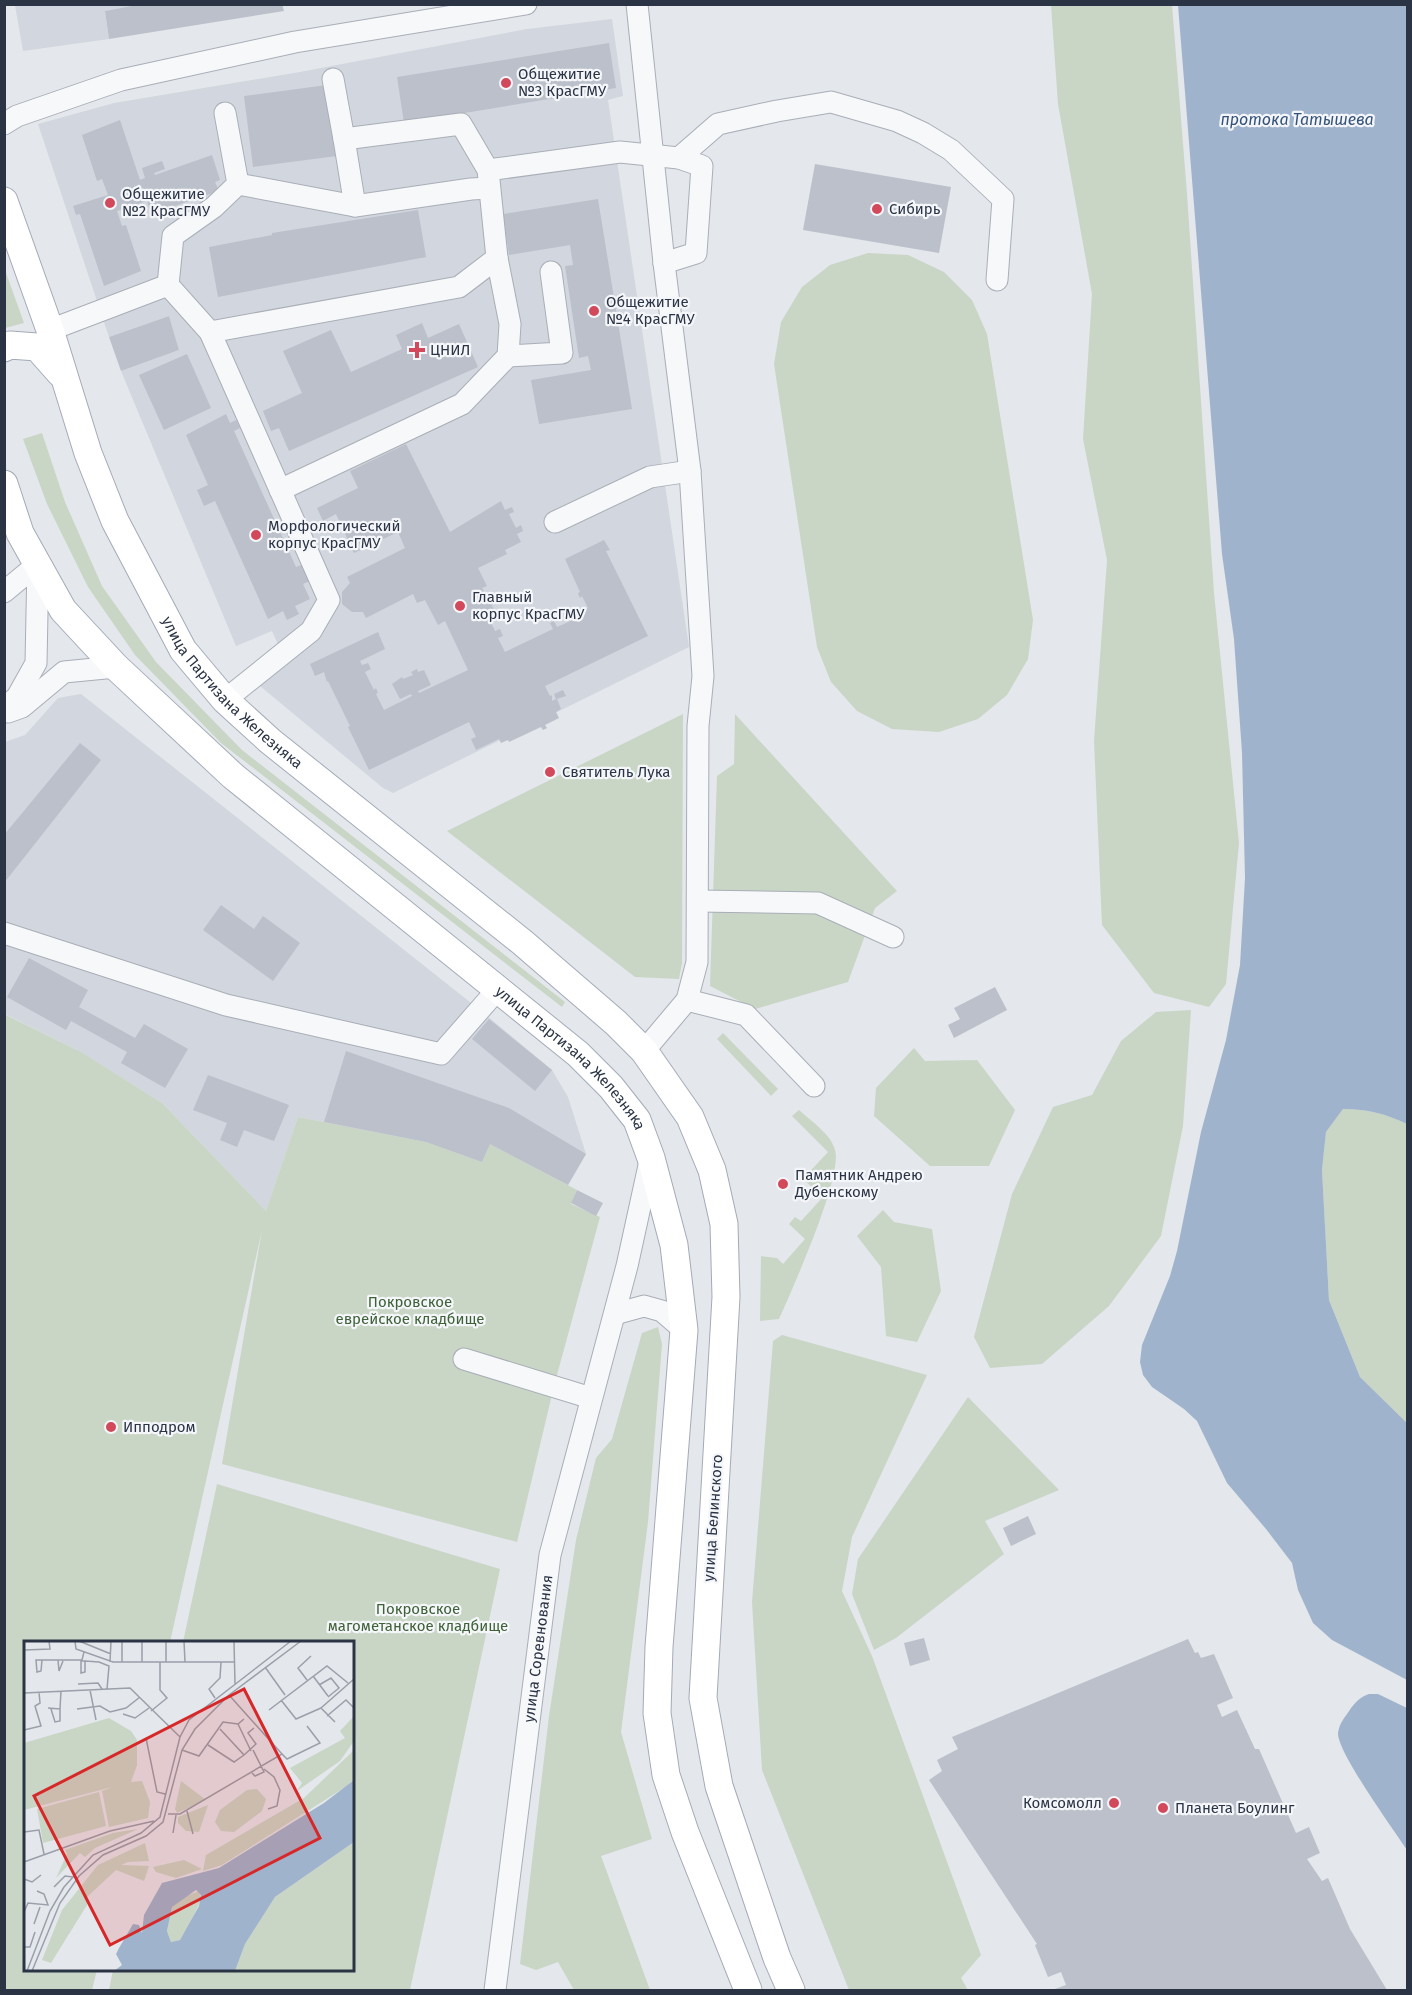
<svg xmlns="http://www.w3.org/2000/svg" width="1412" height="1995" font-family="'Fira Sans',sans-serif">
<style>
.built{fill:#d2d6de}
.green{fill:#c9d6c5}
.water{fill:#9fb4cc}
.building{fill:#bbc0ca}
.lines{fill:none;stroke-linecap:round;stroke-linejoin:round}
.minor-casing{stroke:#a9aeb7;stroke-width:23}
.major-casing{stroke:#a3abb8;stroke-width:29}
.minor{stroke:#f7f8fa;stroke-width:21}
.major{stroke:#fff;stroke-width:27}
.poi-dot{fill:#d1495b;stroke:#f4f6f9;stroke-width:2}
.labels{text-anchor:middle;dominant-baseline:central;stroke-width:4.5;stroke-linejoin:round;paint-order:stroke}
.poi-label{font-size:15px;fill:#2b3445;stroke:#f4f6f9;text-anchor:start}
.street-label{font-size:15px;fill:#2b3445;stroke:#f4f6f9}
.park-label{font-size:15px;fill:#3f6138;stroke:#f4f6f9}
.water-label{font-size:16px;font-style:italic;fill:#34527a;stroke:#f4f6f9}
.inset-road{fill:none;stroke:#9a9fa9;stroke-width:1.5}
.view{fill:#d62828;fill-opacity:0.15;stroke:#d62828;stroke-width:3}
.inset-edge{fill:none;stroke:#2b3445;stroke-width:3}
</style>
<rect width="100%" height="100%" fill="#e4e7ec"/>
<g class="built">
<polygon points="15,5 143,5 105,11 109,39 23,51"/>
<polygon points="612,19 623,96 608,100 689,647 393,793 383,788 260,686 286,662 272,631 236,646 121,371 179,350 169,316 109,337 38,124 114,103 300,72 527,29"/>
<polygon points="81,694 480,1010 552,1070 568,1097 586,1154 568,1185 490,1145 482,1162 426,1142 298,1117 266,1211 162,1103 79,1051 5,1014 5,742 25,735 58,698"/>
</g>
<g class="green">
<polygon points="1051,5 1172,5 1187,194 1214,593 1239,843 1226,984 1209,1007 1154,993 1102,925 1094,741 1107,560 1083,439 1092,294 1058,104"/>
<polygon points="868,253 908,255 944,272 972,300 987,334 1033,620 1028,659 1007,695 978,719 939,732 892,729 857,711 831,682 817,647 774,364 781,322 802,287 830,265"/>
<polygon points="5,270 24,323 5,328 4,328"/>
<polygon points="42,433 65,502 102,586 156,662 242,750 565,1002 562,1007 221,743 135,655 88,587 47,504 23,439"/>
<polygon points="683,714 682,963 679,979 635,977 447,831"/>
<polygon points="735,714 897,891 875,908 848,982 755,1009 710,986 717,776 734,764"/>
<polygon points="1191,1010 1183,1126 1161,1236 1109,1306 1042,1364 990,1368 974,1337 1012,1194 1053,1107 1092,1095 1121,1041 1156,1012"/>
<polygon points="4,1014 81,1052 162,1103 266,1211 298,1117 426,1142 482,1162 490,1144 577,1190 571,1204 600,1217 554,1386 517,1542 222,1464 262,1230 170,1642 26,1642 26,1970 97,1970 92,1990 5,1990"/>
<polygon points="723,1033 778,1089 771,1096 717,1039"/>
<polygon points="914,1048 925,1061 977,1060 1015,1110 989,1166 930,1166 874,1116 876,1088"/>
<path d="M 1343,1109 C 1367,1109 1386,1114 1407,1124 L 1407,1423 L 1360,1377 L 1329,1300 L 1322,1170 L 1326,1132 Z"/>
<path d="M 799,1110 C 811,1121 831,1134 835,1150 C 843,1176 792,1290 779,1319 L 760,1321 L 761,1256 L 777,1258 L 783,1264 L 805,1239 L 789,1224 L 795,1217 L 801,1221 L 823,1197 L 803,1179 L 828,1152 L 792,1116 Z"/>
<polygon points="883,1210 894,1222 932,1229 941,1291 917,1342 886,1336 881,1267 857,1236"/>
<polygon points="658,1327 662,1344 648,1522 621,1732 652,1839 601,1856 650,1990 574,1990 558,1962 536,1970 520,1964 549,1716 576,1540 596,1458 612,1439 642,1333"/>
<polygon points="782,1335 927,1375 852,1537 842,1591 872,1656 981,1955 961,1978 968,1990 849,1990 762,1770 752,1602 773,1341"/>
<polygon points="968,1397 1059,1490 985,1521 1004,1554 896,1638 874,1650 852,1594 858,1559"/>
<polygon points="217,1484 500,1569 410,1990 109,1990 113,1970 352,1970 352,1642 183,1642"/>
</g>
<g class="water">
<path d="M 1178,5 L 1407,5 L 1407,1124 C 1386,1114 1367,1109 1343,1109 L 1326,1132 L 1322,1170 L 1329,1300 L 1360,1377 L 1407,1423 L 1407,1680 L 1332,1640 L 1313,1623 L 1298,1590 L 1292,1563 L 1266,1529 L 1227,1483 L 1197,1421 L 1184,1409 L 1152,1387 L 1143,1375 L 1140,1362 L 1142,1345 L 1170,1276 L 1177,1251 L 1201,1132 L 1226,1040 L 1240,965 L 1245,878 L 1242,753 L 1234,639 L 1222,554 Z"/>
<path d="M 1369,1694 L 1378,1694 L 1407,1708 L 1407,1850 C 1394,1830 1337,1752 1338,1733 C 1339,1723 1346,1716 1351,1708 C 1357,1701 1360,1697 1369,1694 Z"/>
</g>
<g class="building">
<polygon points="143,4 282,4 284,11 109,39 105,11"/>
<polygon points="609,43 616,88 404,123 397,77"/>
<polygon points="327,85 337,156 253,167 244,96"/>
<polygon points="120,120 140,180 145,178 142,168 162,161 165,169 154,173 155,175 212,155 220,180 215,182 219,191 151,214 147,201 117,211 122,226 126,225 141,271 104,286 80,214 76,215 73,206 108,195 102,179 97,181 82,135"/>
<polygon points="815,164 951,187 939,253 803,230"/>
<polygon points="598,199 632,409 539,424 531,380 591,370 588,356 579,358 565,266 573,265 570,245 509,255 503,214"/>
<polygon points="418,210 426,257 218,297 209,247 272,235 272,233"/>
<polygon points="169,316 179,350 121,371 109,337"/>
<polygon points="422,323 428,338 459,324 478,367 289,451 279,428 271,431 263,411 302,393 283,351 331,330 351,372 402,349 396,335"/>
<polygon points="187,354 211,408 164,430 139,375"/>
<polygon points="226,414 230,423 236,420 240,428 234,431 296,567 304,564 312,580 303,584 310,599 295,606 299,614 287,620 283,611 268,619 215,501 204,506 197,490 208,485 186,435"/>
<polygon points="406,444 450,532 501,501 505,510 512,507 514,512 509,514 516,528 521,525 523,531 517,534 521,542 505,550 507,554 478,568 487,586 482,588 495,611 487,615 495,631 500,629 503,636 498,638 505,652 553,629 550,623 554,621 557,627 582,616 580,611 588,608 582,596 580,598 578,593 580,592 565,559 604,540 610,550 606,551 648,636 545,686 550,696 552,695 552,701 556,699 554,694 563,690 566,696 557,699 561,709 556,712 559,718 545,725 547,728 543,730 541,727 509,742 508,740 501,743 499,739 476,750 471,739 476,737 469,722 369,770 348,727 350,726 328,681 327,682 324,672 315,676 310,664 378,632 385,649 360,661 362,665 368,663 371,669 365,672 374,690 376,688 378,693 376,694 384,710 412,696 411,694 400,699 392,684 402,677 403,679 413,675 411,672 417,669 418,672 424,670 431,685 418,691 419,693 468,670 445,621 438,625 425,600 417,603 413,594 366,618 363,612 352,612 342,604 342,592 350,583 347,577 405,548 398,532 354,553 336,514 323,521 317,508 358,488 350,471"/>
<polygon points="80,743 101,760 4,883 4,835"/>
<polygon points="221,905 254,929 263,916 300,943 273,981 203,930"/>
<polygon points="29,958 88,990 79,1007 135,1038 144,1024 188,1049 165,1088 121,1063 127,1052 71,1021 66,1030 7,997"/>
<polygon points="995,987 1007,1010 954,1038 948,1025 960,1019 954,1008"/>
<polygon points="489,1019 552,1070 535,1091 472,1039"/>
<polygon points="346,1051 509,1108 586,1154 568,1185 490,1144 482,1162 426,1142 324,1122"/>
<polygon points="208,1075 289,1105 274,1141 244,1130 237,1147 220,1140 227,1123 193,1110"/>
<polygon points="577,1190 603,1203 596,1216 571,1203"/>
<polygon points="1028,1516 1036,1534 1011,1546 1003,1528"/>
<polygon points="924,1638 930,1660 910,1666 904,1643"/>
<polygon points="1188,1639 1195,1653 1198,1652 1201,1658 1214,1654 1233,1698 1217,1705 1222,1717 1237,1710 1255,1749 1259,1749 1296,1833 1309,1827 1320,1853 1307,1859 1322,1881 1328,1878 1350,1929 1387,1990 1052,1990 1066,1985 1061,1972 1048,1977 1035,1945 1037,1944 929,1780 942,1771 937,1760 958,1749 952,1737"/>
</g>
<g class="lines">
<g class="minor-casing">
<g id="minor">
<polyline points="637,4 664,263 690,471 703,676 698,726 697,962 687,1000 644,1051"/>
<polyline points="333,79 344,139 461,124 488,170 497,258"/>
<polyline points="4,124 17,116 121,80 295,42 526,4"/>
<polyline points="344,139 355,206"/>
<polyline points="679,158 718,124 777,111 831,102 897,121 923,133 951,150 1003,199 997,280"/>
<polyline points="488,170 620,152 679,158 702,166 696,253 664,263"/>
<polyline points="238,184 355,206 471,189 489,188"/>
<polyline points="50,330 168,285"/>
<polyline points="210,332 459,287 497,258 510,324 508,356 462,404 280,490"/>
<polyline points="508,356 562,353 551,272"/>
<polyline points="555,522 650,477 690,471"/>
<polyline points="4,592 39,563"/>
<polyline points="225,700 311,631 329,600 210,332 168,285 173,236 214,207 238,184 225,113"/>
<polyline points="4,708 17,697 36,663 38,563"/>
<polyline points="8,712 22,707 64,672 116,667"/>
<polyline points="698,901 818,903 893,937"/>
<polyline points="4,933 226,1005 441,1054 497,990"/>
<polyline points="687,1000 746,1015 814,1086"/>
<polyline points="615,1314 644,1306 662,1311 684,1330"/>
<polyline points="464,1359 591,1398"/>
<path id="s1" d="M 495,1990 L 550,1555 L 627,1266 L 650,1161"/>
</g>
</g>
<g class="major-casing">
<g id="major">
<path id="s2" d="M 4,201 L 50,330 L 88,453 L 115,521 L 183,650 L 225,700 L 270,741 L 522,942 L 616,1023 L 644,1051 L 690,1117 L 712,1170 L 724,1224 L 726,1297 L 703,1698 L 719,1786 L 777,1958 L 791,1990"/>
<polyline points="4,348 10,345 37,347 60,373"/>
<path id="s3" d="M 4,484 L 20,533 L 63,610 L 116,667 L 233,776 L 578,1054 L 611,1087 L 637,1120 L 651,1158 L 674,1245 L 684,1330 L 659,1647 L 657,1713 L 666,1775 L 685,1832 L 748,1990"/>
</g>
</g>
<use href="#minor" class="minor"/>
<use href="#major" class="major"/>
</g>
<g class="poi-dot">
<circle cx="506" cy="83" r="6"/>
<circle cx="110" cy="203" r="6"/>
<circle cx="877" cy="209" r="6"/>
<circle cx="594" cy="311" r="6"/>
<path d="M414 341h6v6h6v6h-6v6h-6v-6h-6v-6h6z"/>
<circle cx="256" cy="535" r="6"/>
<circle cx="460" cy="606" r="6"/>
<circle cx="550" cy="772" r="6"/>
<circle cx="783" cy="1184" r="6"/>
<circle cx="111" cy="1427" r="6"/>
<circle cx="1114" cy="1803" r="6"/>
<circle cx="1163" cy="1808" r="6"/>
</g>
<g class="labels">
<g class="poi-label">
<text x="518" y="74">Общежитие<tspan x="518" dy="17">№3 КрасГМУ</tspan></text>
<text x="122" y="194">Общежитие<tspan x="122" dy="17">№2 КрасГМУ</tspan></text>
<text x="889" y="209">Сибирь</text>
<text x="606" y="302">Общежитие<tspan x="606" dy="17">№4 КрасГМУ</tspan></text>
<text x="430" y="350">ЦНИЛ</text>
<text x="268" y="526">Морфологический<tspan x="268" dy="17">корпус КрасГМУ</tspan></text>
<text x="472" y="597">Главный<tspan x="472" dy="17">корпус КрасГМУ</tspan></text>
<text x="562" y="772">Святитель Лука</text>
<text x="795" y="1175">Памятник Андрею<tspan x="795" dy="17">Дубенскому</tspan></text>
<text x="123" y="1427">Ипподром</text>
<text x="1102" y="1803" text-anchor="end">Комсомолл</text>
<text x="1175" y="1808">Планета Боулинг</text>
</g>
<g class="street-label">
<text stroke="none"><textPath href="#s2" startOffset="549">улица Партизана Железняка</textPath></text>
<text stroke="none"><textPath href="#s3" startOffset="818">улица Партизана Железняка</textPath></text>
<text transform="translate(713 1518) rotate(-86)">улица Белинского</text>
<text stroke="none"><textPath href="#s1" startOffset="344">улица Соревнования</textPath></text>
</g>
<g class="park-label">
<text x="410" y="1302">Покровское<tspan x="410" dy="17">еврейское кладбище</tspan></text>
<text x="418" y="1609">Покровское<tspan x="418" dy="17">магометанское кладбище</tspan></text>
</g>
<g class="water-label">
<text x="1297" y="119">протока Татышева</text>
</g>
</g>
<g transform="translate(24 1641)">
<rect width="330" height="330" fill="#e4e7ec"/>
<path d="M 330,75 L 330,100 L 316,120 L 273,150 L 278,142 L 266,127 L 321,97 L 316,90 ZM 85,77 L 107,90 L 113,99 L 113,124 L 107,141 L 118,140 L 126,161 L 124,177 L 85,186 L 78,150 L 88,146 L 0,169 L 0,102 ZM 330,109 L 330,138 L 323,145 L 198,224 L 179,230 L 182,214 L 280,157 ZM 157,140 L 182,159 L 153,172 L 151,168 ZM 233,148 L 242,158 L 238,170 L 210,191 L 197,190 L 191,181 L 196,169 L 223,149 ZM 75,151 L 82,185 L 19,202 L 13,168 ZM 184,164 L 175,191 L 162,190 L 154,182 L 154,176 ZM 114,188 L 71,207 L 61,216 L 56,212 L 32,237 L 43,213 L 41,209 L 89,192 ZM 330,201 L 330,330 L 211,330 L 221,303 L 251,256 ZM 121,202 L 125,220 L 104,221 L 97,224 L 125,225 L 120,240 L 92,229 L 63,256 L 63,264 L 27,322 L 18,319 L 38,269 L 74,224 ZM 160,219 L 178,228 L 152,237 L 132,231 L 129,226 ZM 175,250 L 177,259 L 165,284 L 156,299 L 147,301 L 143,290 L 148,266 L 155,258 Z" fill="#c9d6c5"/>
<path d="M 330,139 L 330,201 L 251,256 L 221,303 L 211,330 L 90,330 L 98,324 L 92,313 L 95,307 L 109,283 L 115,284 L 118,292 L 120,274 L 138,242 L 195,227 L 300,162 ZM 172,249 L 177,254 L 175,265 L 156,299 L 147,301 L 143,290 L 148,266 Z" fill="#9fb4cc" fill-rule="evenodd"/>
<path class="inset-road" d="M 51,0 L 52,8 L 89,21 L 210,21M 55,0 L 87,13M 98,0 L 98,21M 160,0 L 161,21M 210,0 L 211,43M 0,9 L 26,8 L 25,0M 18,19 L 17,30 L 13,31 L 12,19 L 58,19 L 60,11M 34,19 L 35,30 L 39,20M 61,20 L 61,31 L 57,32 L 57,20 L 61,20 L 75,21 L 85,25 L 83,48M 86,21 L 87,0M 118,21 L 118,0M 142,21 L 142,0M 241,26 L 261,54M 289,35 L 304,55M 283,39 L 274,27 L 287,15M 54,43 L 74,42 L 78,48M 295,44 L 307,37 L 315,47 L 304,56M 66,49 L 72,79M 0,52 L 106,47 L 156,96M 205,54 L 258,113M 191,57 L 185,48 L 196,37 L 197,21M 257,59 L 272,78 L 297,67M 24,67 L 36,68 L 37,50M 27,68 L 31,81 L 36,80 L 36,68M 53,68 L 76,65 L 86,71 L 102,67 L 116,56M 245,69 L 303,25 L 324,42M 127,70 L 143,57 L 136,49 L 136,21M 99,73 L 111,77 L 125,67M 303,75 L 322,59 L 330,67M 311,81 L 297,67 L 330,38M 214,83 L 227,110M 0,89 L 17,85 L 11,65 L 16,62 L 15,51M 122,97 L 133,151 L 141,153M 184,104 L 210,121 L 220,114 L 196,88M 158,109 L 175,115 L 199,81 L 214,83 L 220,78M 220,114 L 232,103 L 224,92 L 230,87M 240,128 L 250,136 L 256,149 L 253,165 L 244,168M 228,132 L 231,135 L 240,131 L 229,109M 163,170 L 169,193M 144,173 L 156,173 L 258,113 L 263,118 L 296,102 L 283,85M 0,191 L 15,189 L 20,213M 149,192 L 152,174M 0,221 L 86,190 L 130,180M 0,238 L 8,241 L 17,234M 30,246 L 41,235 L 49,236M 0,271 L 4,262 L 24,264 L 20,253 L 13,250M 10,283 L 16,266M 0,306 L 6,306 L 11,291M 3,330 L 26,270 L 40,246 L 69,214 L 117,192 L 136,176 L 156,96 L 165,79 L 267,0M 8,330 L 36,262 L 55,235 L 79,214 L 122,195 L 139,181 L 158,109 L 171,88 L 205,54 L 277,0"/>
<path class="view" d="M 220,48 L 296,197 L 86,304 L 10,155 Z"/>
<rect width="330" height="330" class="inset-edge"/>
</g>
<rect width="1412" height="1995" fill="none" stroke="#2b3445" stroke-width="12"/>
</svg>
